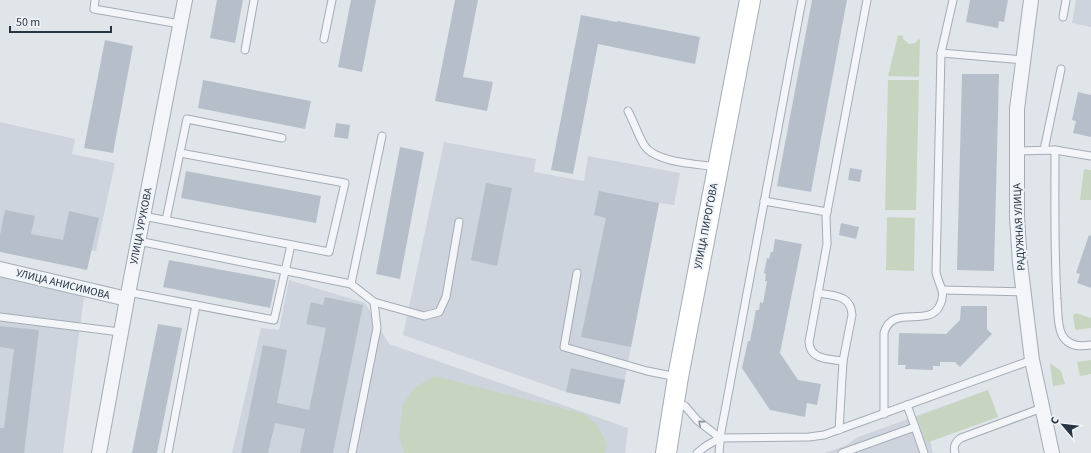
<svg xmlns="http://www.w3.org/2000/svg" width="1091" height="453" font-family="'Source Sans 3',sans-serif">
<style>
.built{fill:#cdd4dd}
.green{fill:#c7d5c0}
.building{fill:#b6bfc9}
.lines{fill:none;stroke-linecap:round;stroke-linejoin:round}
.service-casing{stroke:#a4acb5;stroke-width:9}
.minor-casing{stroke:#a4acb5;stroke-width:16}
.secondary-casing{stroke:#a4acb5;stroke-width:22}
.service{stroke:#f3f5f8;stroke-width:7}
.minor{stroke:#f3f5f8;stroke-width:14}
.secondary{stroke:#fff;stroke-width:20}
.oneway{stroke:#8c949e}
.labels{text-anchor:middle;dominant-baseline:central;stroke-width:4;stroke-linejoin:round;paint-order:stroke}
.street-label{font-size:11px;fill:#263444;stroke:#f0f4f8}
</style>
<rect width="100%" height="100%" fill="#e0e5ea"/>
<g class="built">
<polygon points="1076,0 1091,0 1091,27 1072,23"/>
<polygon points="0,122 75,139 72,154 115,163 96,251 0,231"/>
<polygon points="444,142 536,159 534,172 584,181 588,156 680,173 674,205 659,203 620,404 566,392 403,335"/>
<polygon points="0,277 84,297 63,453 0,453"/>
<polygon points="289,280 365,303 389,344 628,428 625,453 232,453 261,328 279,330"/>
<polygon points="988,390 998,417 930,441 933,453 824,453 845,446 858,437"/>
</g>
<g class="green">
<polygon points="898,35 903,36 903,39 909,44 915,43 919,39 920,40 919,77 888,76"/>
<polygon points="888,80 919,80 916,210 885,210"/>
<polygon points="1084,169 1091,170 1091,200 1080,200"/>
<polygon points="887,217 915,218 914,271 886,270"/>
<polygon points="1076,313 1091,318 1091,328 1076,330 1075,329 1073,315"/>
<polygon points="1091,360 1091,374 1080,376 1077,362"/>
<polygon points="1050,363 1061,371 1065,384 1053,386"/>
<polygon points="435,376 584,414 598,426 607,445 604,453 404,453 399,435 403,404 415,387"/>
<polygon points="988,390 998,417 926,443 917,417"/>
</g>
<g class="building">
<polygon points="217,0 243,0 235,43 210,38"/>
<polygon points="351,0 376,0 362,72 338,67"/>
<polygon points="455,0 478,0 463,77 493,82 487,111 435,101"/>
<polygon points="812,0 847,0 811,192 777,186"/>
<polygon points="970,0 1008,0 1004,22 999,21 998,28 966,22"/>
<polygon points="581,15 617,22 618,21 700,37 695,64 598,44 573,174 551,170"/>
<polygon points="105,40 133,46 113,153 84,148"/>
<polygon points="962,74 999,74 994,271 957,270"/>
<polygon points="203,80 311,101 305,129 198,108"/>
<polygon points="1078,92 1091,95 1091,137 1073,133 1076,121 1072,120"/>
<polygon points="336,123 350,125 348,139 334,137"/>
<polygon points="400,147 424,152 400,279 376,274"/>
<polygon points="850,168 862,170 860,182 848,180"/>
<polygon points="186,171 321,196 316,223 181,198"/>
<polygon points="486,183 512,188 497,266 471,260"/>
<polygon points="599,191 659,203 631,347 581,337 606,218 594,215"/>
<polygon points="5,210 35,216 31,234 63,240 69,211 99,218 87,270 0,252 0,234"/>
<polygon points="841,223 859,227 856,239 839,235"/>
<polygon points="1089,235 1091,236 1091,288 1077,283 1080,274 1076,273"/>
<polygon points="775,239 802,244 780,353 798,380 821,384 817,405 807,403 805,417 770,410 742,368 748,341 750,341 756,310 759,310 760,302 763,303 767,281 765,281 766,274 764,273 767,258 769,259 771,252 773,252"/>
<polygon points="169,260 276,280 270,308 163,287"/>
<polygon points="325,297 363,305 333,453 300,453 305,429 275,423 268,453 241,453 263,345 287,350 277,403 309,410 326,328 306,324 311,302 323,305"/>
<polygon points="961,306 987,306 987,329 992,334 960,367 955,362 940,362 940,366 933,366 933,370 905,369 906,365 898,365 899,333 946,334 960,320"/>
<polygon points="158,324 182,328 157,453 132,453"/>
<polygon points="0,326 39,330 24,453 0,453 0,428 4,428 14,349 0,347"/>
<polygon points="571,368 625,380 620,404 566,392"/>
</g>
<g class="lines">
<g class="service-casing">
<g id="service">
<polyline points="95,0 94,9 180,24"/>
<polyline points="953,0 941,53 1023,60"/>
<polyline points="1063,17 1066,0"/>
<polyline points="324,39 332,0"/>
<polyline points="245,50 254,0"/>
<path d="M 628,111 C 634,122 638,135 644,145 C 655,163 699,164 718,167"/>
<polyline points="1044,150 1061,69"/>
<path d="M 1055,150 C 1055,200 1054,249 1057,299 C 1058,310 1057,325 1062,335 C 1068,346 1080,347 1091,345"/>
<polyline points="1017,151 1055,150 1091,156"/>
<polyline points="764,201 827,212"/>
<polyline points="143,216 329,252 345,183 180,153"/>
<polyline points="166,220 187,119 282,138"/>
<polyline points="138,241 351,284 374,302 377,328 352,453"/>
<polyline points="577,273 564,347 647,371 677,377"/>
<polyline points="351,284 382,136"/>
<polyline points="942,290 1024,292"/>
<polyline points="128,292 274,320 291,245"/>
<path d="M 818,293 C 835,296 851,295 852,315 L 843,361 L 839,430"/>
<polyline points="374,302 424,316 439,312 446,297 459,222"/>
<polyline points="0,317 120,332"/>
<path d="M 843,361 C 829,359 810,360 809,342 L 827,244 L 826,217 L 867,0"/>
<polyline points="907,405 915,427"/>
<polyline points="685,406 697,420 720,438"/>
<path d="M 884,414 L 884,333 C 892,303 929,329 940,305 C 942,301 943,295 942,290 C 940,284 937,278 936,272 L 941,53"/>
<polyline points="168,453 196,305"/>
<polyline points="697,453 706,446 720,438 809,437 824,435 1032,360"/>
<polyline points="719,453 721,432 802,0"/>
<polyline points="842,453 915,427 924,453"/>
<path d="M 955,453 C 953,446 955,442 961,438 L 1042,408"/>
</g>
</g>
<g class="minor-casing">
<g id="minor">
<polyline points="1031,0 1017,109 1017,217 1020,263 1032,360 1052,453"/>
<polyline points="0,269 127,299"/>
<polyline points="99,453 127,299 185,0"/>
</g>
</g>
<g class="secondary-casing">
<polyline id="secondary" points="666,453 678,377 750,0"/>
</g>
<use href="#service" class="service"/>
<use href="#minor" class="minor"/>
<use href="#secondary" class="secondary"/>
</g>
<defs><path id="oneway-chevron" d="M-2-3.5L2.5 0L-2 3.5" fill="none" stroke-width="1.6" stroke-linecap="round" stroke-linejoin="round"/></defs>
<use class="oneway" href="#oneway-chevron" transform="translate(701 423) rotate(-140)"/>
<g class="labels">
<g class="street-label">
<text transform="translate(141 226) rotate(-79)">УЛИЦА УРУКОВА</text>
<text transform="translate(706 226) rotate(-79)">УЛИЦА ПИРОГОВА</text>
<text transform="translate(1019 227) rotate(-93)">РАДУЖНАЯ УЛИЦА</text>
<text transform="translate(63 284) rotate(14)">УЛИЦА АНИСИМОВА</text>
</g>
</g>
<g transform="translate(1063 425) rotate(298)" stroke="#f0f4f8" stroke-width="3" paint-order="stroke">
<path d="M0-3L7 15L0 10L-7 15Z" fill="#263444"/>
<text y="-6" font-size="11" font-weight="bold" text-anchor="middle" fill="#263444">С</text>
</g>
<path d="M10 26v6h101v-6" fill="none" stroke="#263444" stroke-width="2"/>
<text x="16" y="26" font-size="12" fill="#263444" stroke="#f0f4f8" stroke-width="3" paint-order="stroke">50 m</text>
</svg>
